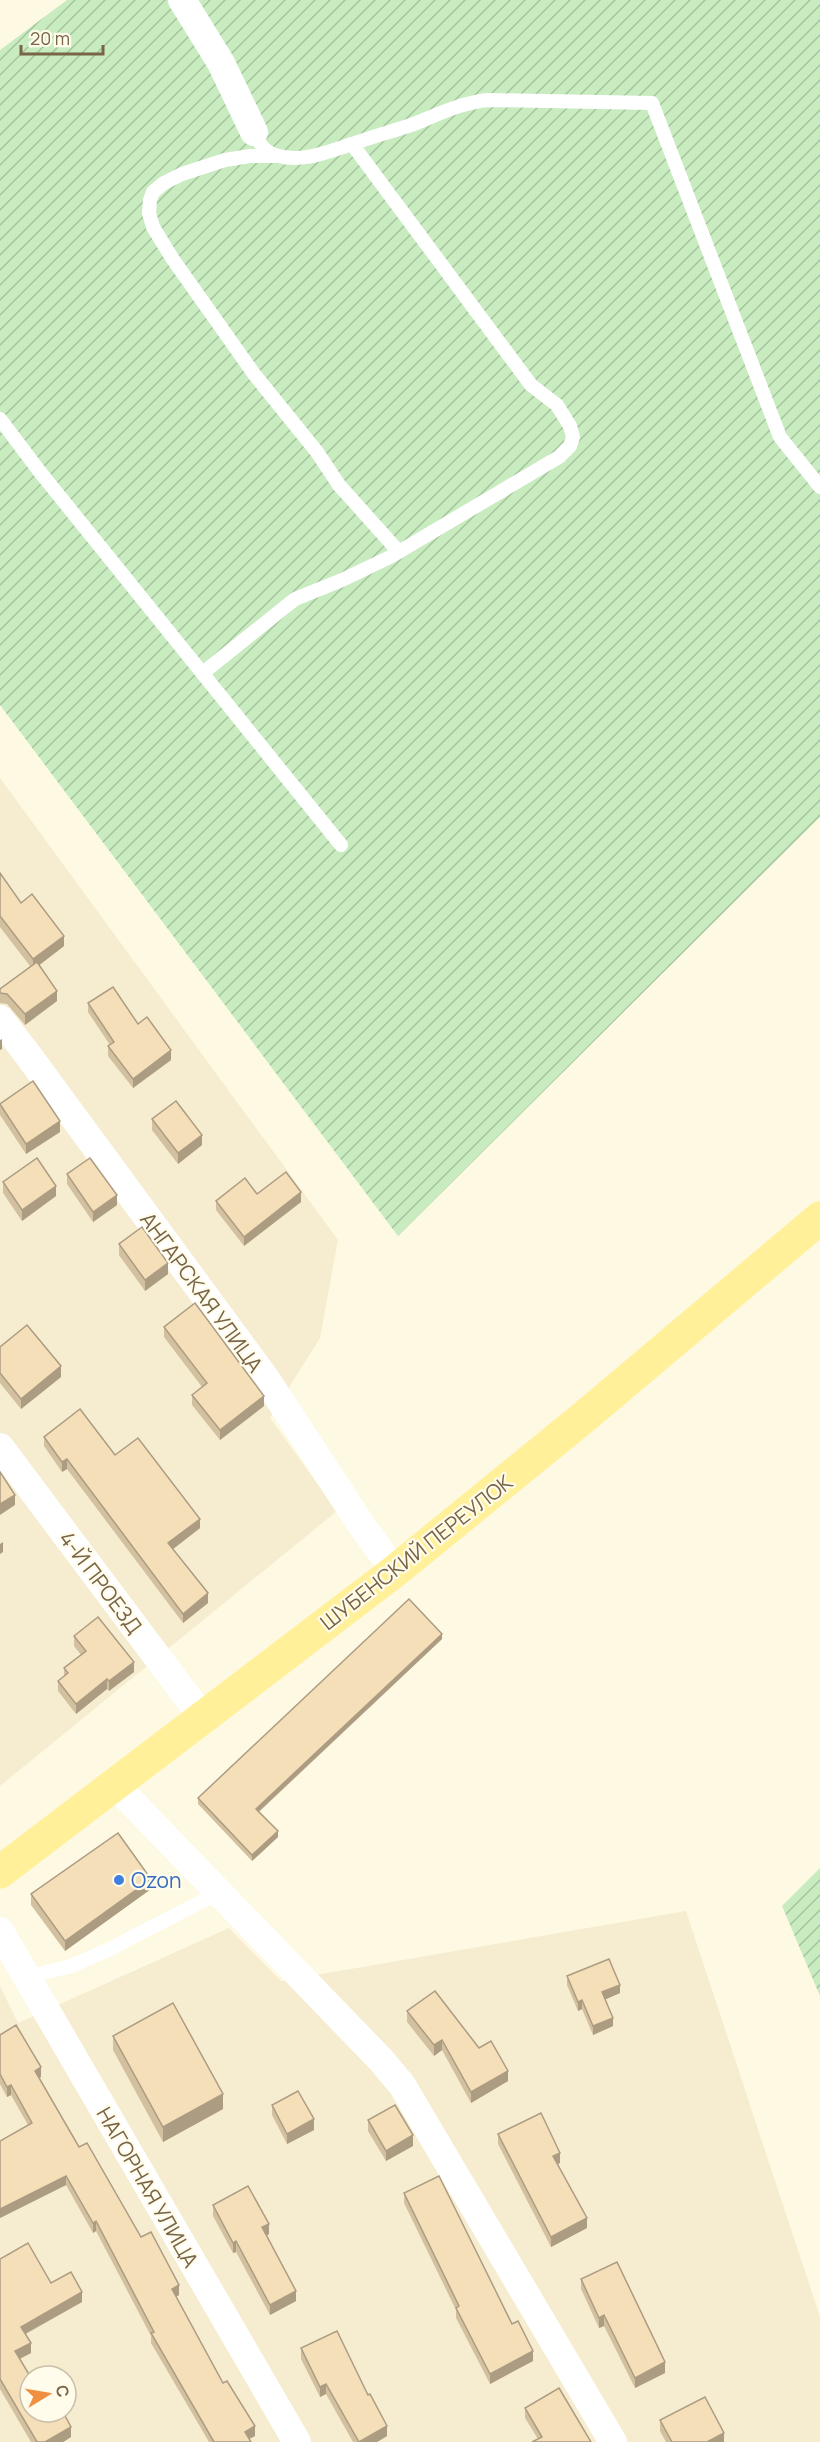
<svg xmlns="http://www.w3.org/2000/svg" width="820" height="2442" font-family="Manrope,sans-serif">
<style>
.residential{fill:#f6edd1;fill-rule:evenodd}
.garden{fill:url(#garden-furrows)}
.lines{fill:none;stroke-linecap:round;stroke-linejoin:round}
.service{stroke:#fff;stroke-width:14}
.minor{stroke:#fff;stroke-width:28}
.primary{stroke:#fff099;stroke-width:33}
.wall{fill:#d3c09f}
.shaded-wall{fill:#ac9c82}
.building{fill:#f5dfb9;stroke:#ac9c82;stroke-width:1.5}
.shop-dot{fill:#3f7fe0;stroke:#fffceb;stroke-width:2}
.labels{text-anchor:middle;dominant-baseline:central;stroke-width:4.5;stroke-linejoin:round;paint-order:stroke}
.street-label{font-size:21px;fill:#786447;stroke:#fffceb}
.shop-label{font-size:21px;fill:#366cbe;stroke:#fffceb;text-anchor:start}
</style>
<defs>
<pattern id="garden-furrows" width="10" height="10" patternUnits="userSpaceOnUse" patternTransform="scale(1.5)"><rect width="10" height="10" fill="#c8ecc0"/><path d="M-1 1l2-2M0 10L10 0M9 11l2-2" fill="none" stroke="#a7c39e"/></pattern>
</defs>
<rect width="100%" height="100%" fill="#fef9e3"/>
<g class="residential">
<polygon points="0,778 338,1240 320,1338 270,1418 337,1511 0,1786"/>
<path d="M 686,1911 L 820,2317 L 820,2442 L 0,2442 L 0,1986 L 18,2023 L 229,1928 L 281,1981 ZM 30,2376 L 66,2376 L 66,2412 L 30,2412 Z"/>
</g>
<g class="garden">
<polygon points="67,0 820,0 820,817 398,1236 0,705 0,50"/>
<polygon points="820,1868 820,1996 782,1906"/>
</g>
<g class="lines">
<g class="service">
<path d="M 254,132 C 260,145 265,153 279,156 C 302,163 330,151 352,144 C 372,137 393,131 414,124 C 439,114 460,103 488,100 L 652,103 L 780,437 L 820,487"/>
<polyline points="276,156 250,156 225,160 182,174 164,183 153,192 150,200 149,213 153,227 172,258 254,374 317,452 339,485 399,552"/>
<polyline points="0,419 40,472 341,845"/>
<polyline points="204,672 295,599 342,580 390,557 559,457 570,446 573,437 570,426 557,405 531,385 352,144"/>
<polyline points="26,1977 71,1966 108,1950 218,1893"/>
</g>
<g class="minor">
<polyline points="182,0 221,63 254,132"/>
<polyline points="0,1019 25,1051 266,1379 362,1526 395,1571"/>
<polyline points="0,1447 203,1718"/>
<polyline points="115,1785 381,2060 402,2085 613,2442"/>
<polyline points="0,1931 297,2442"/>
</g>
<polyline class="primary" points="0,1872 395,1571 584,1417 820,1218"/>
</g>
<g class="wall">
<polygon points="0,873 21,903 64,946 39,965 57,1001 25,1025 7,1004 0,1003 0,989 30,966 0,927"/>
<polygon points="88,1003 138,1024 171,1060 133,1088 108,1056 108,1046 110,1045 88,1012"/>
<polygon points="0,1104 60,1132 26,1154 0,1115"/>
<polygon points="152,1119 202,1145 178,1164 152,1130"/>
<polygon points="67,1174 117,1205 93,1222 67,1184"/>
<polygon points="3,1182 56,1196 22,1221 3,1193"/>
<polygon points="257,1194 301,1202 244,1246 216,1210 216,1201"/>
<polygon points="119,1244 168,1274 145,1291 119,1255"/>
<polygon points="164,1327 264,1406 220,1440 192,1405 192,1395 202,1387 164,1337"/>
<polygon points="0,1347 61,1377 21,1409 0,1383"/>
<polygon points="44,1437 115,1455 200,1528 173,1549 208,1603 183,1623 67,1469 62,1472 44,1446"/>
<polygon points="74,1636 134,1672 109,1691 107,1689 76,1714 58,1691 58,1681 64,1676 64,1668 81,1655 74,1646"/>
<polygon points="442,1639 259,1812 278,1837 252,1861 198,1804 198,1798"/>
<polygon points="151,1889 65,1951 31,1905 31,1894"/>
<polygon points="567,1976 620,1993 605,1999 613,2026 593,2035 582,2009 578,2011 567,1985"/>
<polygon points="407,2011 479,2048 508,2081 471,2103 442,2050 434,2056 407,2022"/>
<polygon points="0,2035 41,2077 39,2078 79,2147 141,2237 179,2295 176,2297 223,2383 255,2436 249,2439 251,2442 209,2442 151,2343 151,2336 96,2231 93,2233 66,2185 0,2218 0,2141 28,2125 11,2095 7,2097 0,2084"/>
<polygon points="113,2036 223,2109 163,2142 113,2050"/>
<polygon points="272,2105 314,2130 287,2144 272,2115"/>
<polygon points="368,2120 413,2146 386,2161 368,2131"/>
<polygon points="498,2134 560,2163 558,2164 587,2228 551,2247 498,2144"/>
<polygon points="404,2193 512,2324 533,2361 490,2384 456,2318 456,2310 404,2203"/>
<polygon points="213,2205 269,2234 267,2235 296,2301 270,2315 236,2252 233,2253 213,2216"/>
<polygon points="0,2259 51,2283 82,2302 26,2334 31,2353 20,2359 30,2412 71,2437 63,2442 31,2442 0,2389"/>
<polygon points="581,2279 665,2373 635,2388 604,2326 599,2328 581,2289"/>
<polygon points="301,2348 387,2436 377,2442 353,2442 326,2394 320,2397 301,2359"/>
<polygon points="525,2408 591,2442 538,2439 525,2418"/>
<polygon points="660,2420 724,2442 666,2442 660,2431"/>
</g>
<g class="shaded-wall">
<polygon points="64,936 64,946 33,970 33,959"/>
<polygon points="57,991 57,1001 25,1025 25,1014"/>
<polygon points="2,1039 2,1049 0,1050 0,1040"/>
<polygon points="171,1050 171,1060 133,1088 133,1079"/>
<polygon points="60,1121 60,1132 26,1154 26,1144"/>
<polygon points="202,1135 202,1145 178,1164 178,1153"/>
<polygon points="56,1186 56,1196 22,1221 22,1210"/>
<polygon points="301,1192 301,1202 244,1246 244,1237"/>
<polygon points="117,1195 117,1205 93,1222 93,1212"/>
<polygon points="168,1263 168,1274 145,1291 145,1280"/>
<polygon points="61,1366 61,1377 21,1409 21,1399"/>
<polygon points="264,1396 264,1406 220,1440 220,1430"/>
<polygon points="67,1459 67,1469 62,1472 62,1462"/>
<polygon points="15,1495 15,1505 0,1515 0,1504"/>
<polygon points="200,1519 200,1528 168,1553 168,1543"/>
<polygon points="3,1542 3,1552 0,1554 0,1544"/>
<polygon points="208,1593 208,1603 183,1623 183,1614"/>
<polygon points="442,1634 442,1639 256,1814 256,1809"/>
<polygon points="134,1662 134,1672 109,1691 109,1681"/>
<polygon points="107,1679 107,1689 76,1714 76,1704"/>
<polygon points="278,1831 278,1837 252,1861 252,1855"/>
<polygon points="151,1879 151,1889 65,1951 65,1941"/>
<polygon points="620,1985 620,1993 602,2001 602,1992"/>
<polygon points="582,2000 582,2009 578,2011 578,2002"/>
<polygon points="613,2018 613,2026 593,2035 593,2026"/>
<polygon points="442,2040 442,2050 434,2056 434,2045"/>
<polygon points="41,2067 41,2077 35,2081 35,2071"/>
<polygon points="508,2071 508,2081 471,2103 471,2092"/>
<polygon points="11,2085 11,2095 7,2097 7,2087"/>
<polygon points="223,2094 223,2109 163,2142 163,2127"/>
<polygon points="314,2119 314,2130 287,2144 287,2134"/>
<polygon points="413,2135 413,2146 386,2161 386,2151"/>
<polygon points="560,2153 560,2163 553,2166 553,2156"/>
<polygon points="66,2176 66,2185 0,2218 0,2209"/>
<polygon points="587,2218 587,2228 551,2247 551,2237"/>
<polygon points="96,2221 96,2231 93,2233 93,2223"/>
<polygon points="269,2224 269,2234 262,2238 262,2227"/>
<polygon points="236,2241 236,2252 233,2253 233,2243"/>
<polygon points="179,2285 179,2295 172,2299 172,2289"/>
<polygon points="296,2291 296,2301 270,2315 270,2305"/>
<polygon points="82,2292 82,2302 21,2336 21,2327"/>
<polygon points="604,2315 604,2326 599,2328 599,2318"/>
<polygon points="31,2343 31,2353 15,2361 15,2351"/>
<polygon points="533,2351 533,2361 490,2384 490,2374"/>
<polygon points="665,2362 665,2373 635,2388 635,2378"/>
<polygon points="326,2384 326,2394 320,2397 320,2387"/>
<polygon points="255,2426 255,2436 245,2441 245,2432"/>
<polygon points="387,2426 387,2436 377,2442 359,2442"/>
<polygon points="71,2427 71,2437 63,2442 45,2442"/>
<polygon points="724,2433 724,2442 707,2442"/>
</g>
<g class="building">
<polygon points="0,873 21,903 32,894 64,936 33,959 0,916"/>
<polygon points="37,962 57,991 25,1014 7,994 0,993 0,989"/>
<polygon points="113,987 138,1024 147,1017 171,1050 133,1079 108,1046 114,1042 88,1003"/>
<polygon points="33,1081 60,1121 26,1144 0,1104"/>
<polygon points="176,1101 202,1135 178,1153 152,1119"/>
<polygon points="37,1158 56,1186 22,1210 3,1182"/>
<polygon points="90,1158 117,1195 93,1212 67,1174"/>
<polygon points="286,1172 301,1192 244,1237 216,1201 245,1178 257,1194"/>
<polygon points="142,1227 168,1263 145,1280 119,1244"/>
<polygon points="195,1303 264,1396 220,1430 192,1395 207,1383 164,1327"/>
<polygon points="27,1325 61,1366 21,1399 0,1373 0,1347"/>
<polygon points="80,1409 115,1455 138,1438 200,1519 168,1543 208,1593 183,1614 67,1459 62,1462 44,1437"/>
<polygon points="0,1472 15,1495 0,1504"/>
<polygon points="409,1599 442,1634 256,1809 278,1831 252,1855 198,1798"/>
<polygon points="98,1617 134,1662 109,1681 107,1679 76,1704 58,1681 68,1673 64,1668 86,1651 74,1636"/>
<polygon points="118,1833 151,1879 65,1941 31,1894"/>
<polygon points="609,1959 620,1985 602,1992 613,2018 593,2026 582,2000 578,2002 567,1976"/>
<polygon points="435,1991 479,2048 491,2041 508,2071 471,2092 442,2040 434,2045 407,2011"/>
<polygon points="173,2003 223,2094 163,2127 113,2036"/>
<polygon points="16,2025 41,2067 35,2071 79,2147 87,2143 141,2237 151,2232 179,2285 172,2289 223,2383 227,2381 255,2426 245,2432 251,2442 214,2442 151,2333 154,2332 96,2221 93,2223 66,2176 0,2209 0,2141 32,2123 11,2085 7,2087 0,2074 0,2035"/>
<polygon points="298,2091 314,2119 287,2134 272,2105"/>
<polygon points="395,2105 413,2135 386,2151 368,2120"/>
<polygon points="541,2113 560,2153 553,2156 587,2218 551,2237 498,2134"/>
<polygon points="439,2176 512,2324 518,2321 533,2351 490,2374 456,2308 459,2306 404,2193"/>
<polygon points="248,2186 269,2224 262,2227 296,2291 270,2305 236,2241 233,2243 213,2205"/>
<polygon points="28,2243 51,2283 71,2272 82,2292 21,2327 31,2343 15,2351 30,2376 30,2412 63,2412 71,2427 45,2442 37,2442 0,2379 0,2259"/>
<polygon points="617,2262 665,2362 635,2378 604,2315 599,2318 581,2279"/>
<polygon points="337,2331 368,2395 370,2394 387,2426 359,2442 326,2384 320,2387 301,2348"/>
<polygon points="559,2388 591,2442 532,2442 542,2437 525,2408"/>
<polygon points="705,2397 724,2433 707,2442 672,2442 660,2420"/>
</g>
<circle class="shop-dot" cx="119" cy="1880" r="6"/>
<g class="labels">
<g class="street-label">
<text transform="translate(202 1292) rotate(54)">АНГАРСКАЯ УЛИЦА</text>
<text transform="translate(416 1552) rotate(-38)">ШУБЕНСКИЙ ПЕРЕУЛОК</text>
<text transform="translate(101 1582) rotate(53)">4-Й ПРОЕЗД</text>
<text transform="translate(148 2187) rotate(60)">НАГОРНАЯ УЛИЦА</text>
</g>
<g class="shop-label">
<text x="131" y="1880">Ozon</text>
</g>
</g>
<g transform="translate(48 2394) rotate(79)"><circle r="28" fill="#fffceb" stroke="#c9bfa9" stroke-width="1.5"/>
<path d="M0-4.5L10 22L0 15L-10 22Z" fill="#f08f40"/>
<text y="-9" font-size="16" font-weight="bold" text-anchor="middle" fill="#786447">С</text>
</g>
<path d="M21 45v9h82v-9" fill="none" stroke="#786447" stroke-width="3"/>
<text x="30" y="45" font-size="18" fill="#786447" stroke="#fffceb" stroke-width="4.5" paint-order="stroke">20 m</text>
</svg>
